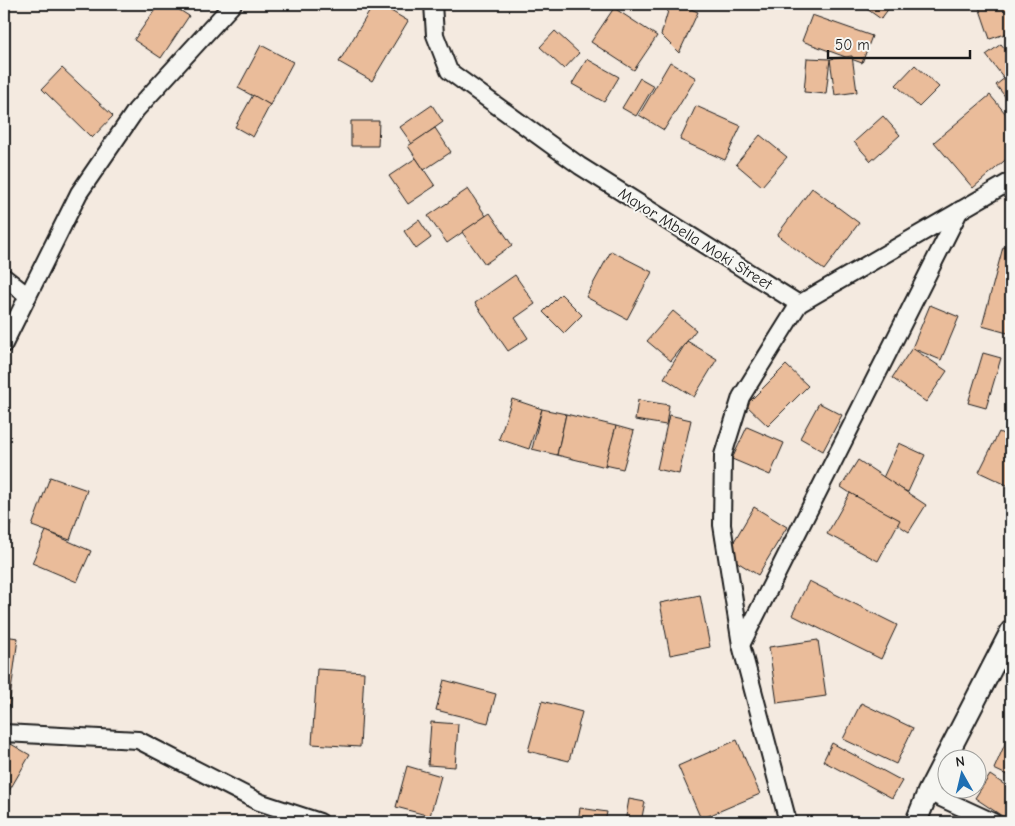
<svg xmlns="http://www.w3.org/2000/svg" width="1015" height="826" font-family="'Comic Neue',sans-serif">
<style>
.building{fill:#eabc9a;stroke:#1c1c1c}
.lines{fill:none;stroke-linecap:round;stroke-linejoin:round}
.minor-casing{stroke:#1c1c1c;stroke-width:20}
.tertiary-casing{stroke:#1c1c1c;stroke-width:24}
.minor{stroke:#f6f6f2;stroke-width:16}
.tertiary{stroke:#f6f6f2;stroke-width:20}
.labels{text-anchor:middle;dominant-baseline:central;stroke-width:4;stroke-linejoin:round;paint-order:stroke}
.street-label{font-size:16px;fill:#1c1c1c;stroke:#f6f6f2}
</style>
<rect width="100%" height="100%" fill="#f4eae0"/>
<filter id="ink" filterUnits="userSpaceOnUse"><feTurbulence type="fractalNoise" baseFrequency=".02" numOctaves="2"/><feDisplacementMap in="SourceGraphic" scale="10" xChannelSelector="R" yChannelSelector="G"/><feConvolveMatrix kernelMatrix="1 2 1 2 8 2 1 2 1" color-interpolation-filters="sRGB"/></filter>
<g filter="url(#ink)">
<g class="building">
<polygon points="79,4 102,4 103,5 80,7"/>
<polygon points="159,4 170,4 189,16 161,58 134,40"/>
<polygon points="374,4 379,4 408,21 372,81 339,62"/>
<polygon points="670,4 679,4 698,12 679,53 661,35"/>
<polygon points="860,4 892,4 881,19"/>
<polygon points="989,4 1011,4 1011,32 990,39 979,7"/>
<polygon points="614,8 657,36 634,70 591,42"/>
<polygon points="812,15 872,36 862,63 802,41"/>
<polygon points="555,31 579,53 564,69 540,47"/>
<polygon points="1001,44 1011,56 1011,73 1004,78 986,55"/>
<polygon points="261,45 293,62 270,105 238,88"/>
<polygon points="852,56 857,92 835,95 830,59"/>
<polygon points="807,58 830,59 826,94 804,92"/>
<polygon points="587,59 619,77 604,102 572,84"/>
<polygon points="670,62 696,78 664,130 639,115"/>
<polygon points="915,65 939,87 919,107 896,85"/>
<polygon points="62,68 113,116 92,138 42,89"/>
<polygon points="1011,73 1011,104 996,85"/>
<polygon points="640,78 654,86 636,116 622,108"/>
<polygon points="253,95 270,105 253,137 235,127"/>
<polygon points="990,95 1011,120 1011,155 973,188 934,142"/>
<polygon points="432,105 443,122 412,144 400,127"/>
<polygon points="696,106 741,126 725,160 680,140"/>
<polygon points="883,116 900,135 871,161 854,142"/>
<polygon points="351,121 379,121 378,146 351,146"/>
<polygon points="435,128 451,152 424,170 408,146"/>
<polygon points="760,135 787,157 762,186 736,164"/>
<polygon points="416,158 435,186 408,204 389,176"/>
<polygon points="812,188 859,223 824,270 777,235"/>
<polygon points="468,189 486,216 447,243 428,216"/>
<polygon points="490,213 512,245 485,264 462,232"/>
<polygon points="419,220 431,238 416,249 404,231"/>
<polygon points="1003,247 1011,249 1011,334 982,326"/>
<polygon points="611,251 652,272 627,319 586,297"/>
<polygon points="515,275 535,304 515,318 528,338 508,351 475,303"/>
<polygon points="561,294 582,315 564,333 543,312"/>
<polygon points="930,305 959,317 941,360 912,348"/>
<polygon points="673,311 696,330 671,361 647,341"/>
<polygon points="687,341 717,359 694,397 664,378"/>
<polygon points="912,348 947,371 926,402 892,378"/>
<polygon points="983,353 1001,358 986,408 968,403"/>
<polygon points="786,365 808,386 768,426 746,405"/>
<polygon points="512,399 542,409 529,449 499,439"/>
<polygon points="638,400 669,405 666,425 635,420"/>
<polygon points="819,403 842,415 823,451 800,438"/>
<polygon points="542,409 566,414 557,455 532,449"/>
<polygon points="566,414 616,426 606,467 557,455"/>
<polygon points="669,415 691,420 679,474 657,469"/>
<polygon points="616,426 634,431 623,469 605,465"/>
<polygon points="747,427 784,443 770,475 732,459"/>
<polygon points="999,432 1011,438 1011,487 979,472"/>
<polygon points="899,443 925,455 908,492 882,480"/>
<polygon points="858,460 926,505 909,532 841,487"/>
<polygon points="50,477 87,490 70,540 32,526"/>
<polygon points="850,493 900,520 878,561 827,534"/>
<polygon points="754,507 787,527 758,575 726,555"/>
<polygon points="4,517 12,522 4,537"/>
<polygon points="46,531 91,551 77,582 32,563"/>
<polygon points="809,581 897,625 881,659 792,615"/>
<polygon points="700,595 710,647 670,655 660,603"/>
<polygon points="4,636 18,638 7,722 4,721"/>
<polygon points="818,640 826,696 777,703 769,647"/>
<polygon points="317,669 364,672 360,747 312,744"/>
<polygon points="444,680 496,694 488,723 436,710"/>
<polygon points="542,701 582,712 569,761 528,751"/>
<polygon points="861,703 913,728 896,764 843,739"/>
<polygon points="431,722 458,724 455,767 428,765"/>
<polygon points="1011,730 1011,777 994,769"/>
<polygon points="737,740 760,794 701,819 678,766"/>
<polygon points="832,743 902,781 892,798 823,761"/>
<polygon points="11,744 30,755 9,791 4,788 4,756"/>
<polygon points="407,766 441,776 430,816 396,807"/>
<polygon points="990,775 1011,789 1011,822 975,798"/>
<polygon points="629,799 645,802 641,822 625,822"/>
<polygon points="580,808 607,812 605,822 578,822"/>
</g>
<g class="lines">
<g class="minor-casing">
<g id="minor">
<polyline points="433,4 435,35 449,71 580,166 799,304 1011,181"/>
<polyline points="4,277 28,296"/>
<polyline points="4,344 79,193 136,110 233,4"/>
<polyline points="741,645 960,210"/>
<polyline points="4,733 138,740 259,802 320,822"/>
<polyline points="928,792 993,822"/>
<polyline points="788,822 741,645 722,525 723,455 741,397 799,304"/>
</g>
</g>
<g class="tertiary-casing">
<polyline id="tertiary" points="916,822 928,792 1011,631"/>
</g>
<use href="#minor" class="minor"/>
<use href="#tertiary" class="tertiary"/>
</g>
</g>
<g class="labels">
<g class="street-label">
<text transform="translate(695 239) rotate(32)">Mayor Mbella Moki Street</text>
</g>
</g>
<rect width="1015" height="826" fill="none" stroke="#f6f6f2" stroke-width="20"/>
<rect x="10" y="10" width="995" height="806" fill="none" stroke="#1c1c1c" stroke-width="2" filter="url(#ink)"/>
<g transform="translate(962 774) rotate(352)"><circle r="24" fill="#f6f6f2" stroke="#9f9f9c"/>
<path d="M0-4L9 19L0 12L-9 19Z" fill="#1f6fb2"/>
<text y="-8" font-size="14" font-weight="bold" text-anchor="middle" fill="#1c1c1c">N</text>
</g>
<path d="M828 50v8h142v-8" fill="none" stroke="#1c1c1c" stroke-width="2.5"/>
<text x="835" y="50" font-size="15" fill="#1c1c1c" stroke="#f6f6f2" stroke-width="4" paint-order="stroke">50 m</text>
</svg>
